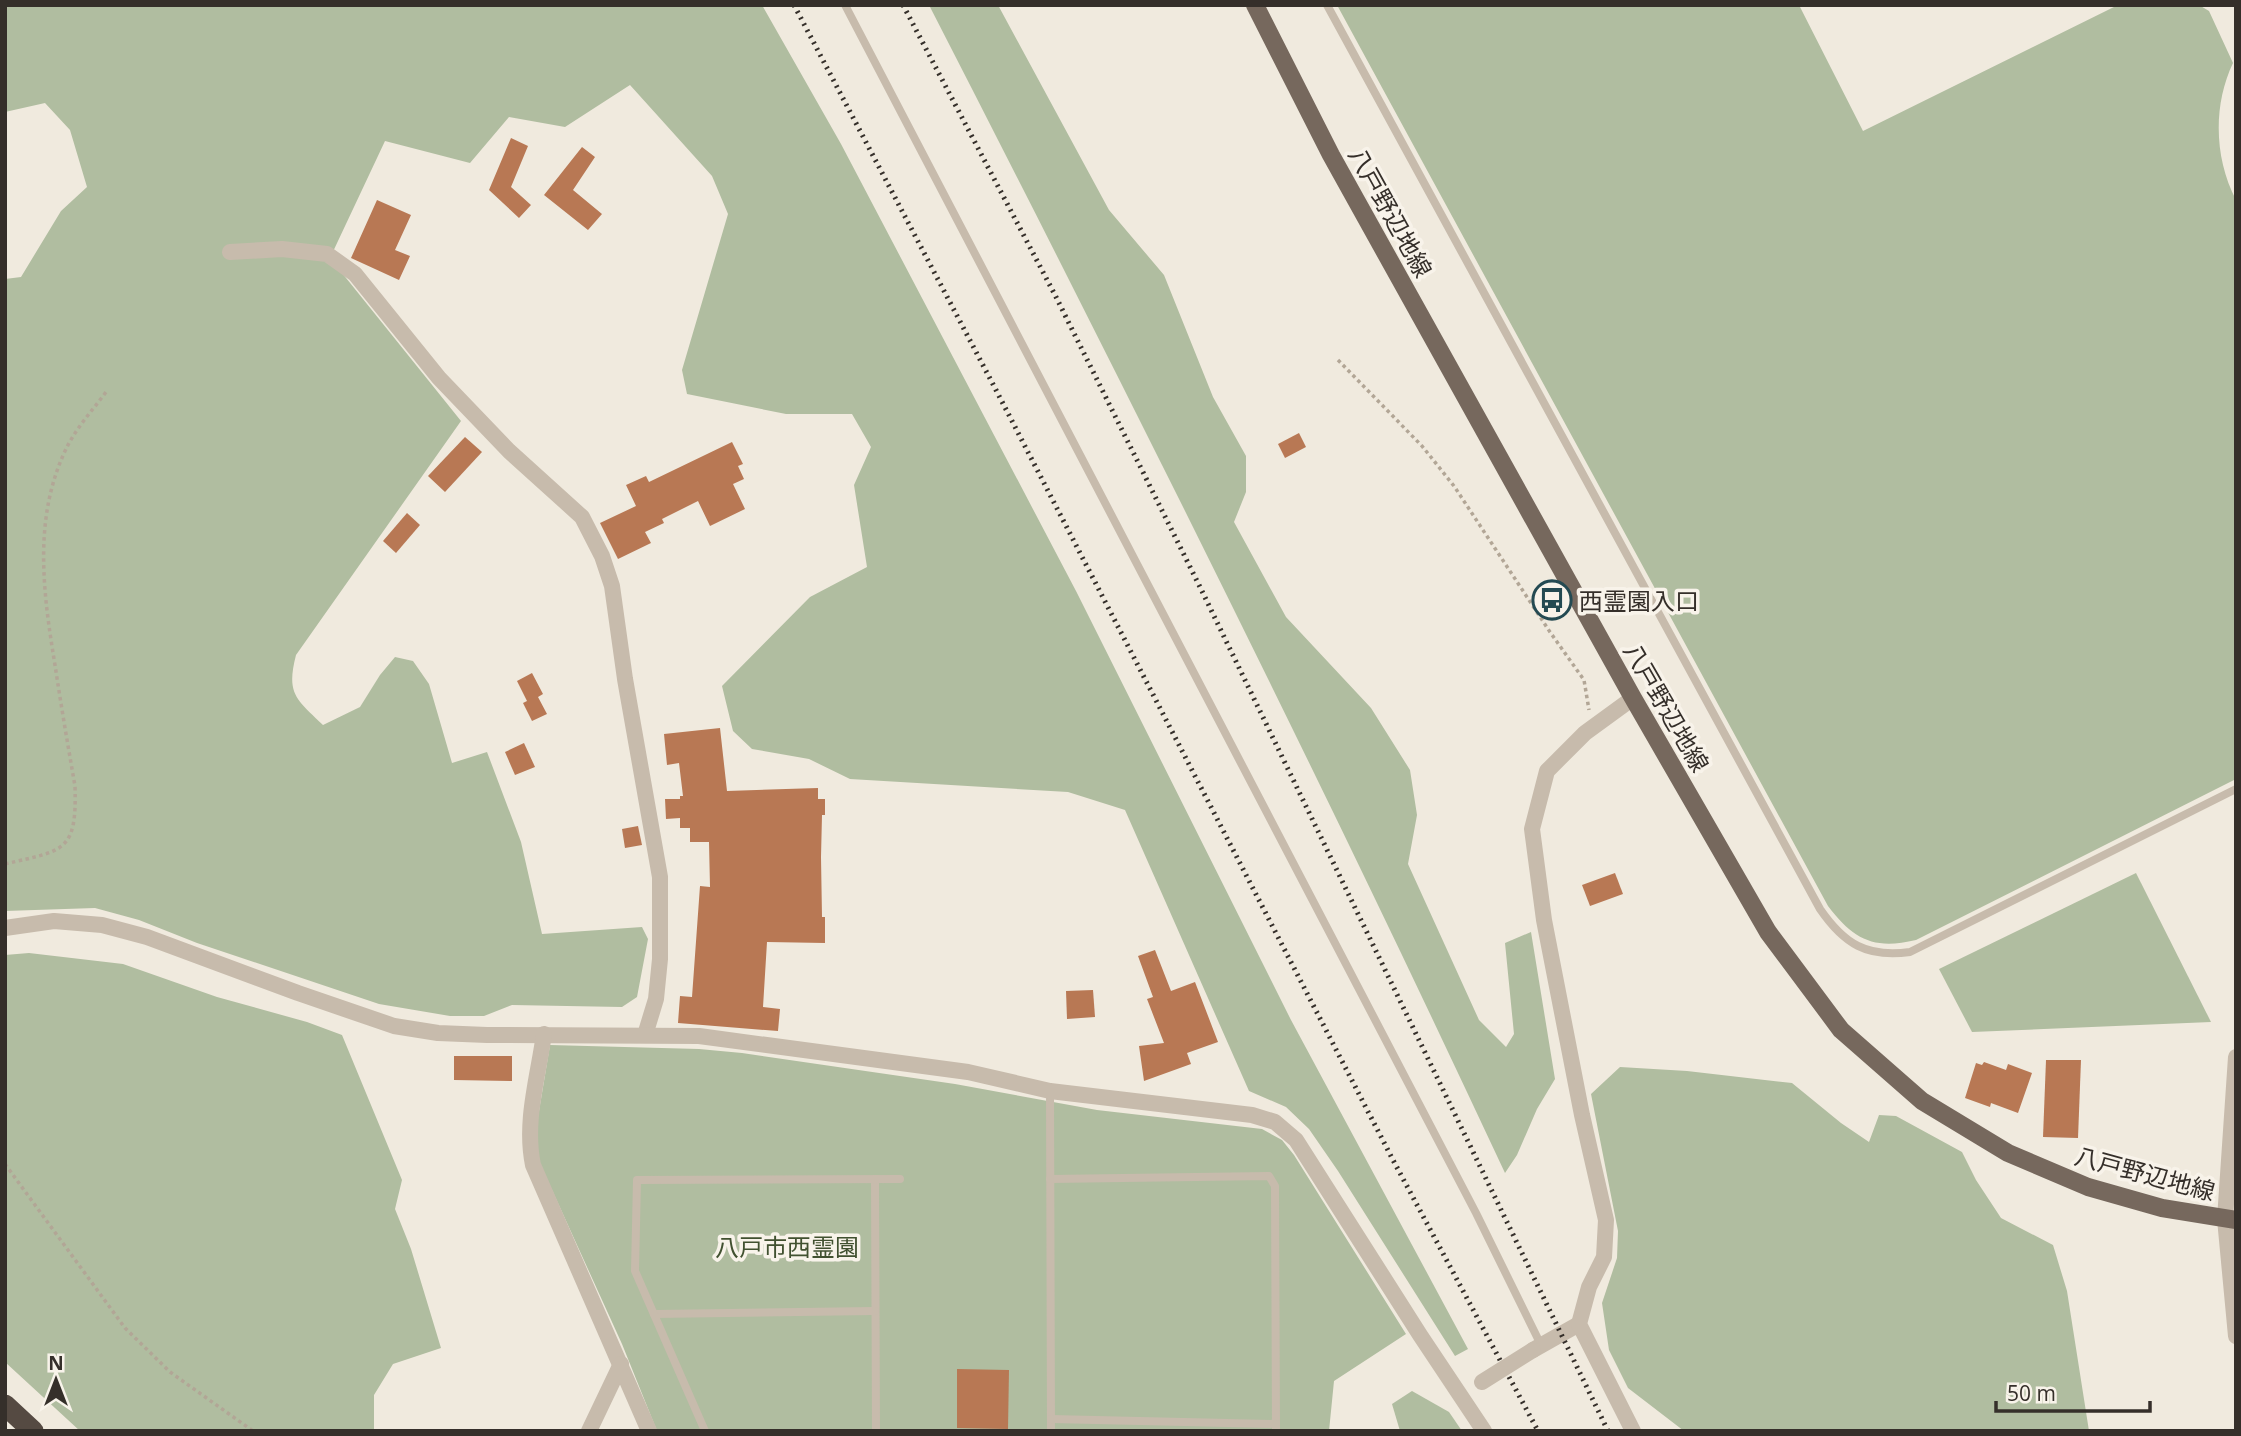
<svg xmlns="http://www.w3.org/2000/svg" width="2241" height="1436" font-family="'Open Sans','Noto Sans JP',sans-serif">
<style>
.green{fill:#b0bda0}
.building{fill:#b87854}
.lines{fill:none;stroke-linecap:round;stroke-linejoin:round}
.path{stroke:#b2a696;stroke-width:3.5;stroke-dasharray:3.5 3.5;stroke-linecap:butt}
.lane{stroke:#c7bbac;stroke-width:8}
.street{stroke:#c7bbac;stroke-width:16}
.primary{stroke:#76685d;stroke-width:18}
.highway{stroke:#554a42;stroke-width:21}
.rail{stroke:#352f2a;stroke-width:5;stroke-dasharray:2 5;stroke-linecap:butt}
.street-bridge{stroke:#c7bbac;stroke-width:16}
.labels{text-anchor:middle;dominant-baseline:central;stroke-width:7;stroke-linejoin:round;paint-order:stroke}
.street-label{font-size:24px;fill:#352f2a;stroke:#f8f3ea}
.poi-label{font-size:24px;fill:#352f2a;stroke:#f8f3ea;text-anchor:start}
.park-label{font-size:24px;fill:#415130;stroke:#f8f3ea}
</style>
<rect width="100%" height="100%" fill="#f0eade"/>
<g class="green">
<path d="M 5,5 L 762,5 L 841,144 L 1076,591 L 1291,1020 L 1468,1349 L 1455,1356 L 1338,1171 L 1309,1129 L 1286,1107 L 1249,1091 L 1125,810 L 1068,792 L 850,779 L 809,759 L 752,749 L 733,731 L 722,686 L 810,597 L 867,567 L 854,485 L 871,447 L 852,414 L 786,414 L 687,394 L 682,370 L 728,214 L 712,176 L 630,85 L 565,127 L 509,117 L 470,163 L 385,141 L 330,258 L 461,421 L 296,655 C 286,694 296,699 323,725 L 360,707 L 380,675 L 395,657 L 413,661 L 429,684 L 452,763 L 487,752 L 521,842 L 542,934 L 642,927 L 648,939 L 637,997 L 622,1007 L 512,1005 L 484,1016 L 450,1016 L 379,1004 L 197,943 L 139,920 L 95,908 L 5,911 L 5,279 L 21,277 L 61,211 L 87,187 L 70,130 L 45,103 L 5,112 Z"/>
<path d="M 929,5 L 998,5 L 1109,210 L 1164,275 L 1213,397 L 1246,456 L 1246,492 L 1234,522 L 1286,617 L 1371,708 L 1410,770 L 1417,815 L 1408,864 L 1479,1020 L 1506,1047 L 1514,1034 L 1505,943 L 1531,932 L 1555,1079 L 1537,1109 L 1517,1155 L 1505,1173 C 1321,779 1127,391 929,5 Z"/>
<path d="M 1337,5 L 1799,5 L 1863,131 L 2118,5 L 2199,5 L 2209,11 L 2233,63 C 2213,105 2214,158 2236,200 L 2236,779 L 1916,940 C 1874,950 1854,940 1828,906 Z"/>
<polygon points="2136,873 2211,1022 1972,1032 1939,969"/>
<polygon points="29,953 123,964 217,997 307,1022 342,1035 402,1180 395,1209 411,1249 441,1348 393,1364 374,1395 374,1431 80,1431 5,1362 5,955"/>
<polygon points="550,1045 699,1049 742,1053 955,1084 1097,1110 1262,1129 1282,1140 1294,1155 1406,1334 1334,1381 1329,1431 657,1431 622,1344 537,1157 534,1141"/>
<polygon points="1620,1067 1687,1071 1792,1083 1841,1123 1869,1142 1879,1115 1896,1116 1962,1152 1976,1180 2001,1218 2053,1245 2067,1291 2089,1431 1684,1431 1628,1388 1609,1350 1602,1303 1617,1258 1618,1231 1591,1094"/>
<polygon points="1412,1391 1449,1412 1462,1431 1400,1431 1392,1404"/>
</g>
<g class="building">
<polygon points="511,138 528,146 511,187 531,205 519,218 489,190"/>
<polygon points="582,147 595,157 573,190 602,214 588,230 544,195"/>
<polygon points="377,200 411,215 395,250 410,256 399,280 351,258"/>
<polygon points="1299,433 1306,447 1285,458 1278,444"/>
<polygon points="465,437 482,452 445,492 428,476"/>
<polygon points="732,442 743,464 738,466 744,479 733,484 745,509 710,526 698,501 662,519 664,523 645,532 651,543 618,559 600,523 636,506 626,485 646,476 649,482"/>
<polygon points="407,513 420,525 396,553 383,541"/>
<polygon points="532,673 543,694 538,697 547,714 532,721 523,703 527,701 517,681"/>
<polygon points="720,728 727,791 818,788 818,799 825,799 825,815 822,815 821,857 822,917 825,917 825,943 767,942 763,1007 780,1009 778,1031 678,1023 680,996 692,997 700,886 710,887 709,842 690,842 690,828 680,828 680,818 666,819 665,799 680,799 680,796 683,796 679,763 667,765 664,734"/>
<polygon points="524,743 535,767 515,775 505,752"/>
<polygon points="638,826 642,845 625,848 622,829"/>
<polygon points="1615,873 1623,894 1590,906 1582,885"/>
<polygon points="1155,950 1171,991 1195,982 1218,1042 1187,1053 1191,1064 1144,1081 1139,1046 1164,1043 1147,999 1153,997 1138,956"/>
<polygon points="1093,990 1095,1017 1067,1019 1066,991"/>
<polygon points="454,1056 512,1056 512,1081 454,1080"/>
<polygon points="2046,1060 2081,1060 2078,1138 2043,1137"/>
<polygon points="1984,1062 2006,1070 2008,1064 2032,1073 2018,1113 1991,1103 1990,1107 1965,1098 1976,1063 1982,1065"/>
<polygon points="957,1369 1009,1370 1008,1429 957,1428"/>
</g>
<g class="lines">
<g class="path">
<polyline points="1338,360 1422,446 1454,486 1550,632 1584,680 1589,710"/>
<path d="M 5,864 C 64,850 77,853 75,786 C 68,746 61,705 55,665 C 43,592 33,518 66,449 C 76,428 92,411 106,392"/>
<polyline points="5,1164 125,1328 170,1372 253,1431"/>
</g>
<g class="lane">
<polyline points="845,5 1476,1213 1541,1345"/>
<path d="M 1327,5 L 1820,909 C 1844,944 1867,958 1910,952 L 2236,789"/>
<polyline points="1050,1091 1051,1431"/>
<polyline points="875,1179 876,1431"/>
<polyline points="1050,1179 1269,1176 1275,1186 1276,1431"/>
<polyline points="654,1314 875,1311"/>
<polyline points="1051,1419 1276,1424"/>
<polyline points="705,1431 635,1271 637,1180 900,1179"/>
</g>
<g class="street">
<polyline points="230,252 282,249 327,254 355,274 439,378 509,451 582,517 602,556 612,586 625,679 660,877 660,959 656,999 645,1035"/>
<polyline points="5,928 54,921 102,925 147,937 298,993 394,1026 438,1033 487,1035 699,1036 968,1072 1050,1091 1252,1115 1275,1122 1296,1140 1420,1335 1484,1431"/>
<path d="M 544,1034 C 538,1077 524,1122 533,1165 L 649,1431"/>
<polyline points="2236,1057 2225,1219 2236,1336"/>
<polyline points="1533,1350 1579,1324"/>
<polyline points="589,1431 621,1364"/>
<polyline points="1633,1431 1579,1324 1589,1287 1604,1257 1606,1220 1582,1115 1544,920 1532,829 1547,771 1585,733 1633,698"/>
</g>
<polyline class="primary" points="1255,5 1331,155 1633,698 1768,932 1841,1030 1922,1101 2008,1153 2088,1187 2162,1208 2236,1220"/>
<polyline class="highway" points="5,1405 33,1431"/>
<g class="rail">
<polyline points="794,5 996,390 1393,1160 1538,1431"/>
<polyline points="903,5 1055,295 1200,587 1608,1431"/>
</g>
<polyline class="street-bridge" points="1482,1382 1533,1350"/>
</g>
<defs>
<g id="bus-ring" transform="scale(2.0125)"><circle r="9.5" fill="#f8f3ea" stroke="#244a52" stroke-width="1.5"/><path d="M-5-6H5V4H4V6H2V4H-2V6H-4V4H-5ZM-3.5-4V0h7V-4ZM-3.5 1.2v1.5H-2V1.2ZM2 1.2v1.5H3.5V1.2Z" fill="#244a52"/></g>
</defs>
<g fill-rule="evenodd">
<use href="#bus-ring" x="1552" y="600"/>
</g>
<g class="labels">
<g class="street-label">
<text transform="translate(1391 212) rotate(61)">八戸野辺地線</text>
<text transform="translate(1667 707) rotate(60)">八戸野辺地線</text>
<text transform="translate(2145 1173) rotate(15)">八戸野辺地線</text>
</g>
<g class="poi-label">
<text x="1579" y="600">西霊園入口</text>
</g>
<g class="park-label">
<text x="787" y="1246">八戸市西霊園</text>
</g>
</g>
<rect width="2241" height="1436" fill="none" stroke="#352f2a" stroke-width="14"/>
<g transform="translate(56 1380)" stroke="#f8f3ea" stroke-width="5" paint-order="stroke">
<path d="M0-5L12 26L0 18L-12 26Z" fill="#352f2a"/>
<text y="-10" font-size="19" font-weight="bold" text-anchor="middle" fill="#352f2a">N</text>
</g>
<path d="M1996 1401v10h154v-10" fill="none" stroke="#352f2a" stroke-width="3.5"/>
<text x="2007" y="1401" font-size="21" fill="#352f2a" stroke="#f8f3ea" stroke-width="5" paint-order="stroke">50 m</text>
</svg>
